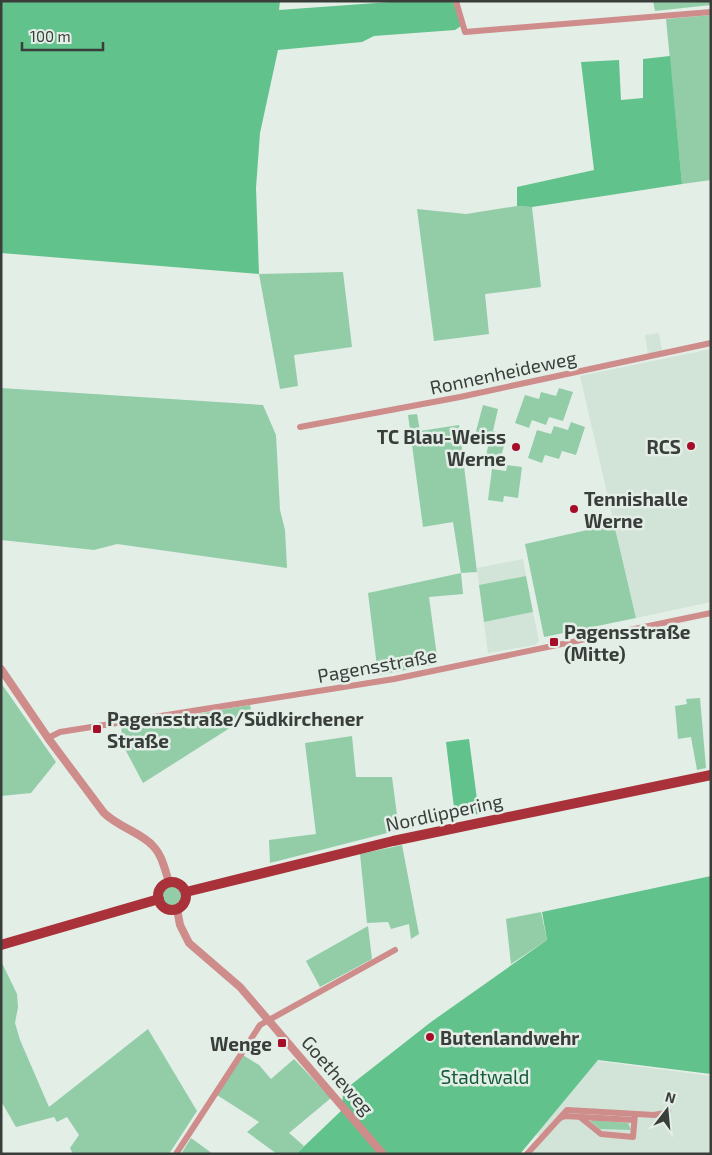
<svg xmlns="http://www.w3.org/2000/svg" width="712" height="1155" font-family="'Exo 2',sans-serif">
<style>
.built{fill:#d2e3d7}
.green{fill:#92cda8}
.forest{fill:#62c28b}
.lines{fill:none;stroke-linecap:round;stroke-linejoin:round}
.minor{stroke:#ce8c8a;stroke-width:6}
.tertiary{stroke:#ce8c8a;stroke-width:8}
.primary{stroke:#a9323a;stroke-width:10}
.poi-dot{fill:#a60d29;stroke:#e3eee7;stroke-width:2}
.labels{text-anchor:middle;dominant-baseline:central;stroke-width:5;stroke-linejoin:round;paint-order:stroke}
.street-label{font-size:19px;fill:#3a3e3b;stroke:#e3eee7}
.poi-label{font-size:19px;font-weight:bold;fill:#3a3e3b;stroke:#e3eee7;text-anchor:start}
.park-label{font-size:19px;fill:#135c38;stroke:#e3eee7}
</style>
<rect width="100%" height="100%" fill="#e3eee7"/>
<g class="built">
<polygon points="659,333 662,351 648,354 645,335"/>
<polygon points="711,349 711,602 636,618 580,376"/>
<polygon points="523,559 526,576 479,585 477,568"/>
<polygon points="533,612 539,641 535,645 488,653 484,622"/>
<polygon points="597,1061 711,1076 711,1154 532,1154 546,1137 535,1135"/>
</g>
<g class="green">
<polygon points="653,1 711,1 711,5 655,11"/>
<polygon points="711,15 711,180 682,184 666,19"/>
<polygon points="517,206 532,207 541,287 485,294 489,334 434,341 417,209 466,214"/>
<polygon points="343,272 352,347 294,355 298,386 280,389 259,274"/>
<polygon points="1,388 263,405 276,435 280,510 285,530 287,568 117,544 94,550 1,540"/>
<polygon points="559,388 573,392 563,421 549,417 546,425 532,420 529,428 515,423 525,395 539,399 541,392 556,396"/>
<polygon points="483,405 498,409 493,431 507,435 499,464 485,460 490,438 475,435"/>
<polygon points="417,414 420,431 459,425 477,572 461,573 463,594 429,597 438,664 378,675 368,593 461,573 453,522 423,527 408,415"/>
<polygon points="571,422 585,427 576,455 562,451 559,459 545,455 542,463 528,458 537,430 551,434 554,426 568,430"/>
<polygon points="507,465 522,467 518,498 504,496 503,502 488,500 492,469 506,471"/>
<polygon points="614,524 636,618 544,637 525,544"/>
<polygon points="526,576 533,612 484,622 479,585"/>
<polygon points="1,683 56,762 31,793 1,796"/>
<polygon points="700,698 706,768 697,770 691,737 678,739 675,706 687,704 686,699"/>
<polygon points="250,705 252,714 143,783 117,734 122,734 121,727"/>
<polygon points="352,736 356,777 392,777 399,830 270,863 269,840 316,834 305,743"/>
<polygon points="402,845 419,934 411,939 409,924 391,929 388,922 367,923 360,854"/>
<circle cx="172" cy="896" r="11"/>
<polygon points="541,912 547,940 511,964 506,919"/>
<polygon points="368,926 372,959 320,987 306,961"/>
<polygon points="1,961 17,994 18,1007 15,1023 20,1040 49,1107 148,1029 197,1111 169,1154 73,1154 70,1148 79,1135 67,1117 57,1122 54,1117 16,1127 1,1101"/>
<polygon points="243,1055 259,1065 271,1079 294,1059 331,1098 289,1133 304,1146 296,1154 277,1154 247,1132 259,1122 217,1095"/>
<polygon points="593,1120 628,1123 631,1130 600,1129 590,1121"/>
<polygon points="191,1138 213,1154 181,1154"/>
</g>
<g class="forest">
<polygon points="1,1 280,1 279,10 404,1 453,1 461,26 455,30 374,36 362,42 278,50 260,133 256,188 259,274 1,253"/>
<polygon points="670,56 682,184 532,207 517,206 517,187 594,170 581,62 619,60 621,100 643,98 643,59"/>
<polygon points="469,739 479,814 455,816 446,742"/>
<polygon points="711,876 711,1074 598,1060 520,1154 296,1154 342,1110 343,1091 431,1022 547,940 542,912"/>
</g>
<g class="lines">
<g class="minor">
<polyline points="456,1 465,32 711,12"/>
<polyline points="300,427 460,397 711,343"/>
<polyline points="48,738 60,732 394,679 711,613"/>
<polyline points="580,1117 601,1134 633,1137 635,1114"/>
<polyline points="560,1118 565,1116 634,1120"/>
<polyline points="176,1154 260,1025 395,950"/>
<polyline points="527,1154 567,1110 654,1115 665,1113 668,1111"/>
</g>
<g class="tertiary">
<path d="M 1,669 L 48,738 L 104,813 C 120,828 142,833 153,846 C 162,855 165,870 169,882"/>
<polyline points="177,909 180,925 189,943 240,987 383,1154"/>
</g>
<g class="primary">
<circle cx="172" cy="896" r="14"/>
<polyline points="186,892 393,841 711,775"/>
<polyline points="1,945 159,899"/>
</g>
</g>
<g class="poi-dot">
<circle cx="691" cy="446" r="5"/>
<circle cx="516" cy="447" r="5"/>
<circle cx="574" cy="509" r="5"/>
<rect x="549" y="637" width="10" height="10" rx="2.5"/>
<rect x="92" y="724" width="10" height="10" rx="2.5"/>
<circle cx="430" cy="1037" r="5"/>
<rect x="277" y="1038" width="10" height="10" rx="2.5"/>
</g>
<g class="labels">
<g class="street-label">
<text transform="translate(503 372) rotate(-12)">Ronnenheideweg</text>
<text transform="translate(377 665) rotate(-10)">Pagensstraße</text>
<text transform="translate(444 812) rotate(-12)">Nordlippering</text>
<text transform="translate(338 1075) rotate(49)">Goetheweg</text>
</g>
<g class="poi-label">
<text x="506" y="436" text-anchor="end">TC Blau-Weiss<tspan x="506" dy="22">Werne</tspan></text>
<text x="681" y="446" text-anchor="end">RCS</text>
<text x="584" y="498">Tennishalle<tspan x="584" dy="22">Werne</tspan></text>
<text x="564" y="631">Pagensstraße<tspan x="564" dy="22">(Mitte)</tspan></text>
<text x="107" y="718">Pagensstraße/Südkirchener<tspan x="107" dy="22">Straße</tspan></text>
<text x="440" y="1037">Butenlandwehr</text>
<text x="272" y="1043" text-anchor="end">Wenge</text>
</g>
<g class="park-label">
<text x="485" y="1076">Stadtwald</text>
</g>
</g>
<rect width="712" height="1155" fill="none" stroke="#3a3e3b" stroke-width="5"/>
<g transform="translate(667 1110) rotate(16)" stroke="#e3eee7" stroke-width="4" paint-order="stroke">
<path d="M0-4L9 19L0 12L-9 19Z" fill="#3a3e3b"/>
<text y="-8" font-size="14" font-weight="bold" text-anchor="middle" fill="#3a3e3b">N</text>
</g>
<path d="M22 42v8h81v-8" fill="none" stroke="#3a3e3b" stroke-width="2.5"/>
<text x="30" y="42" font-size="15" fill="#3a3e3b" stroke="#e3eee7" stroke-width="4" paint-order="stroke">100 m</text>
</svg>
